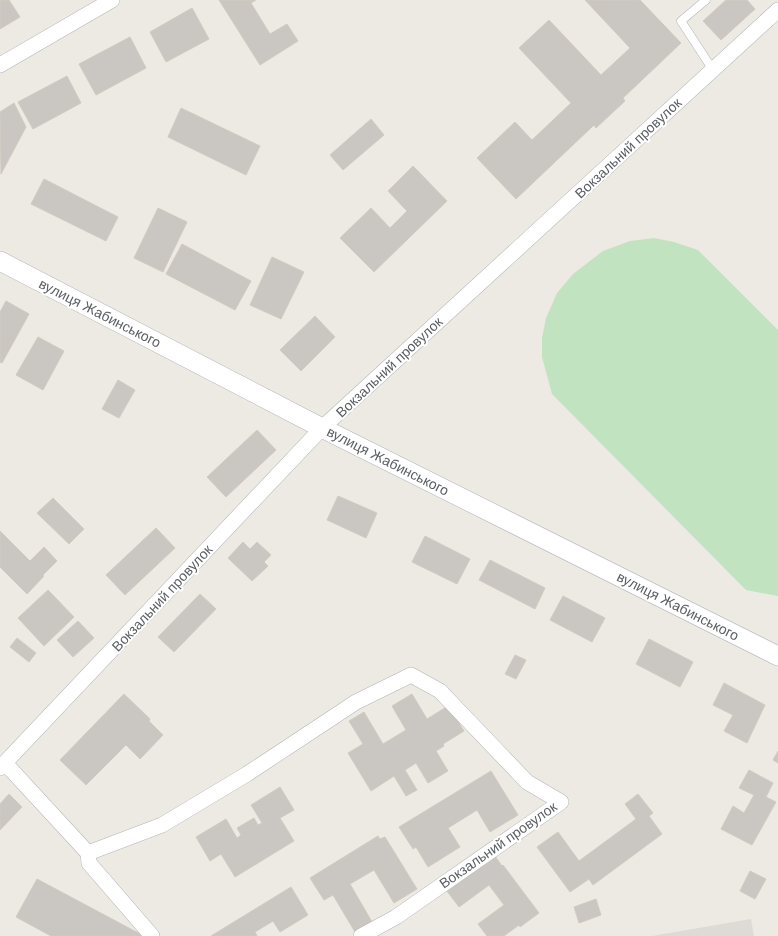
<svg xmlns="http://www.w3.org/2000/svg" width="778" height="936" font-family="Helvetica,sans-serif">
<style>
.industrial{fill:#dedbd6}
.green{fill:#c1e3bf}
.building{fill:#cac6c1;stroke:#d1cbc1}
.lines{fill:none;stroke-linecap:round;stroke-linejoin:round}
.service-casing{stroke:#b3b5b9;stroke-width:9}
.minor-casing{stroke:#b3b5b9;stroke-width:16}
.tertiary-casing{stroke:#b3b5b9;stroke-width:20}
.service{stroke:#fff;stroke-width:8}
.minor{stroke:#fff;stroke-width:15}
.tertiary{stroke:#fff;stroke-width:19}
.labels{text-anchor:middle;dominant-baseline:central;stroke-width:4;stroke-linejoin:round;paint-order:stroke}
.street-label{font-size:14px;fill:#5a5e62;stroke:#fff}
</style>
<rect width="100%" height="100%" fill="#eceae2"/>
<polygon class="industrial" points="751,919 754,936 652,936"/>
<polygon class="green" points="654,238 674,242 698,250 778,330 778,596 746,590 552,394 542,357 542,338 546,318 557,293 573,274 603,251 630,241"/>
<g class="building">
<polygon points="0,0 9,0 20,17 0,29"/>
<polygon points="219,0 256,0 251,3 270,34 287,24 298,41 260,65"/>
<polygon points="585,0 640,0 681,43 623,98 625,101 596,128 594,125 516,199 477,158 515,122 532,140 571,103 519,48 549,20 601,75 630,48"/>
<polygon points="726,0 747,0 755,9 721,40 703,21"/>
<polygon points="192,8 209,39 166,62 150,32"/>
<polygon points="130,37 146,68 96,95 79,64"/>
<polygon points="67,76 81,103 33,129 18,102"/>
<polygon points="14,103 26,127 1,174 0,112"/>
<polygon points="181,108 260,146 246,175 168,137"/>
<polygon points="371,119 384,135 343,170 330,155"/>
<polygon points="413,166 447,201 374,272 340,238 371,208 390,228 407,211 388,191"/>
<polygon points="44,179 118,217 106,241 31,204"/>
<polygon points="158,208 187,222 163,272 134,258"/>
<polygon points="182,244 251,281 235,310 166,274"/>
<polygon points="272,257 304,272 281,319 250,305"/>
<polygon points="6,301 29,314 2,363 0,362 0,312"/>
<polygon points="315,316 335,337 301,371 280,350"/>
<polygon points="38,337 64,351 43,390 16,375"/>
<polygon points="118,380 135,390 119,418 102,409"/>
<polygon points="257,430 276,450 226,497 207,477"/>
<polygon points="338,496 377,513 366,538 327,520"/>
<polygon points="53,498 84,529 69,544 37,513"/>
<polygon points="156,528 175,548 125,595 106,575"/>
<polygon points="0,531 30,561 44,547 57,561 43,575 44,576 27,594 0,567"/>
<polygon points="425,536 470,559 457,584 412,562"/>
<polygon points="243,542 250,549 257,542 271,555 264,562 268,566 252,581 228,558"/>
<polygon points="490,560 545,588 535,609 479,580"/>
<polygon points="48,590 74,617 44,646 18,618"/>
<polygon points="200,594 216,609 174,652 158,637"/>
<polygon points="563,596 605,618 592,642 550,620"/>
<polygon points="78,621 94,638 73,657 57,640"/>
<polygon points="17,638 36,653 29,662 10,647"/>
<polygon points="649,639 693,662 680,687 636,664"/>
<polygon points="515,655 526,660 516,679 505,674"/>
<polygon points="724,683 765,705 747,743 724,731 733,715 713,705"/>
<polygon points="124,694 150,719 149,721 163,735 140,759 126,745 86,785 60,760"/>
<polygon points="412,694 427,719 448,706 464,731 443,744 444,746 436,751 448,771 428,783 416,763 405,770 417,790 406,796 394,776 371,791 348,753 363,744 349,721 364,712 383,744 406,730 392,706"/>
<polygon points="778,751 778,763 773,760"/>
<polygon points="749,770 773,783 766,797 776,802 752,845 721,829 733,806 744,813 754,795 739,788"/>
<polygon points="491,771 518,815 490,832 477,810 448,828 460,847 428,867 416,847 413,849 399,827"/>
<polygon points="280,787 294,810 280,818 294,841 235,877 221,854 210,861 196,837 226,819 237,838 241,835 237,828 254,818 258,825 262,823 251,805"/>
<polygon points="9,794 22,807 0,830 0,804"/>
<polygon points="638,794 653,813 649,816 662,834 593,885 589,879 570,892 537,847 558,832 579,861 636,819 625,804"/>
<polygon points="378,836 380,839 385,837 417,889 394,903 374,870 350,884 372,922 355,932 333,895 324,900 310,878"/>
<polygon points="495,856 502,866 503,865 539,913 520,927 519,925 504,936 487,936 478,924 504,905 489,885 459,907 447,891"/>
<polygon points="750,871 766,879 755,899 740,891"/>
<polygon points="37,879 142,935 141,936 51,936 16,917"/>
<polygon points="291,887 308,915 280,932 273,921 255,932 257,936 211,936"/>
<polygon points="596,899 601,915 579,923 574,907"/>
</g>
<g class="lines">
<g class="service-casing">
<polyline id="service" points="706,0 681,21 713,70"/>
</g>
<g class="minor-casing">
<g id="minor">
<polyline points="0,65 112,0"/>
<polyline points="5,763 88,853 89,863 152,936"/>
<polyline points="0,768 322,428 778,10"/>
<polyline points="88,853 162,825 247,774 356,702 411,675 440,691 527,782 561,802 396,917 361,936"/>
</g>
</g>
<g class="tertiary-casing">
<polyline id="tertiary" points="0,261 322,428 778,656"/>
</g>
<use href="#service" class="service"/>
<use href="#minor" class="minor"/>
<use href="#tertiary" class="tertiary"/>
</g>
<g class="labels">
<g class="street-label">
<text transform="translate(628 148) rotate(-43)">Вокзальний провулок</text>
<text transform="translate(100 313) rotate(27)">вулиця Жабинського</text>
<text transform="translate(389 367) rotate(-43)">Вокзальний провулок</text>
<text transform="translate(388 461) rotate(27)">вулиця Жабинського</text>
<text transform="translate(162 598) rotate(-47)">Вокзальний провулок</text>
<text transform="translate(678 606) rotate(27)">вулиця Жабинського</text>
<text transform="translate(498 845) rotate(-35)">Вокзальний провулок</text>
</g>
</g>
</svg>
